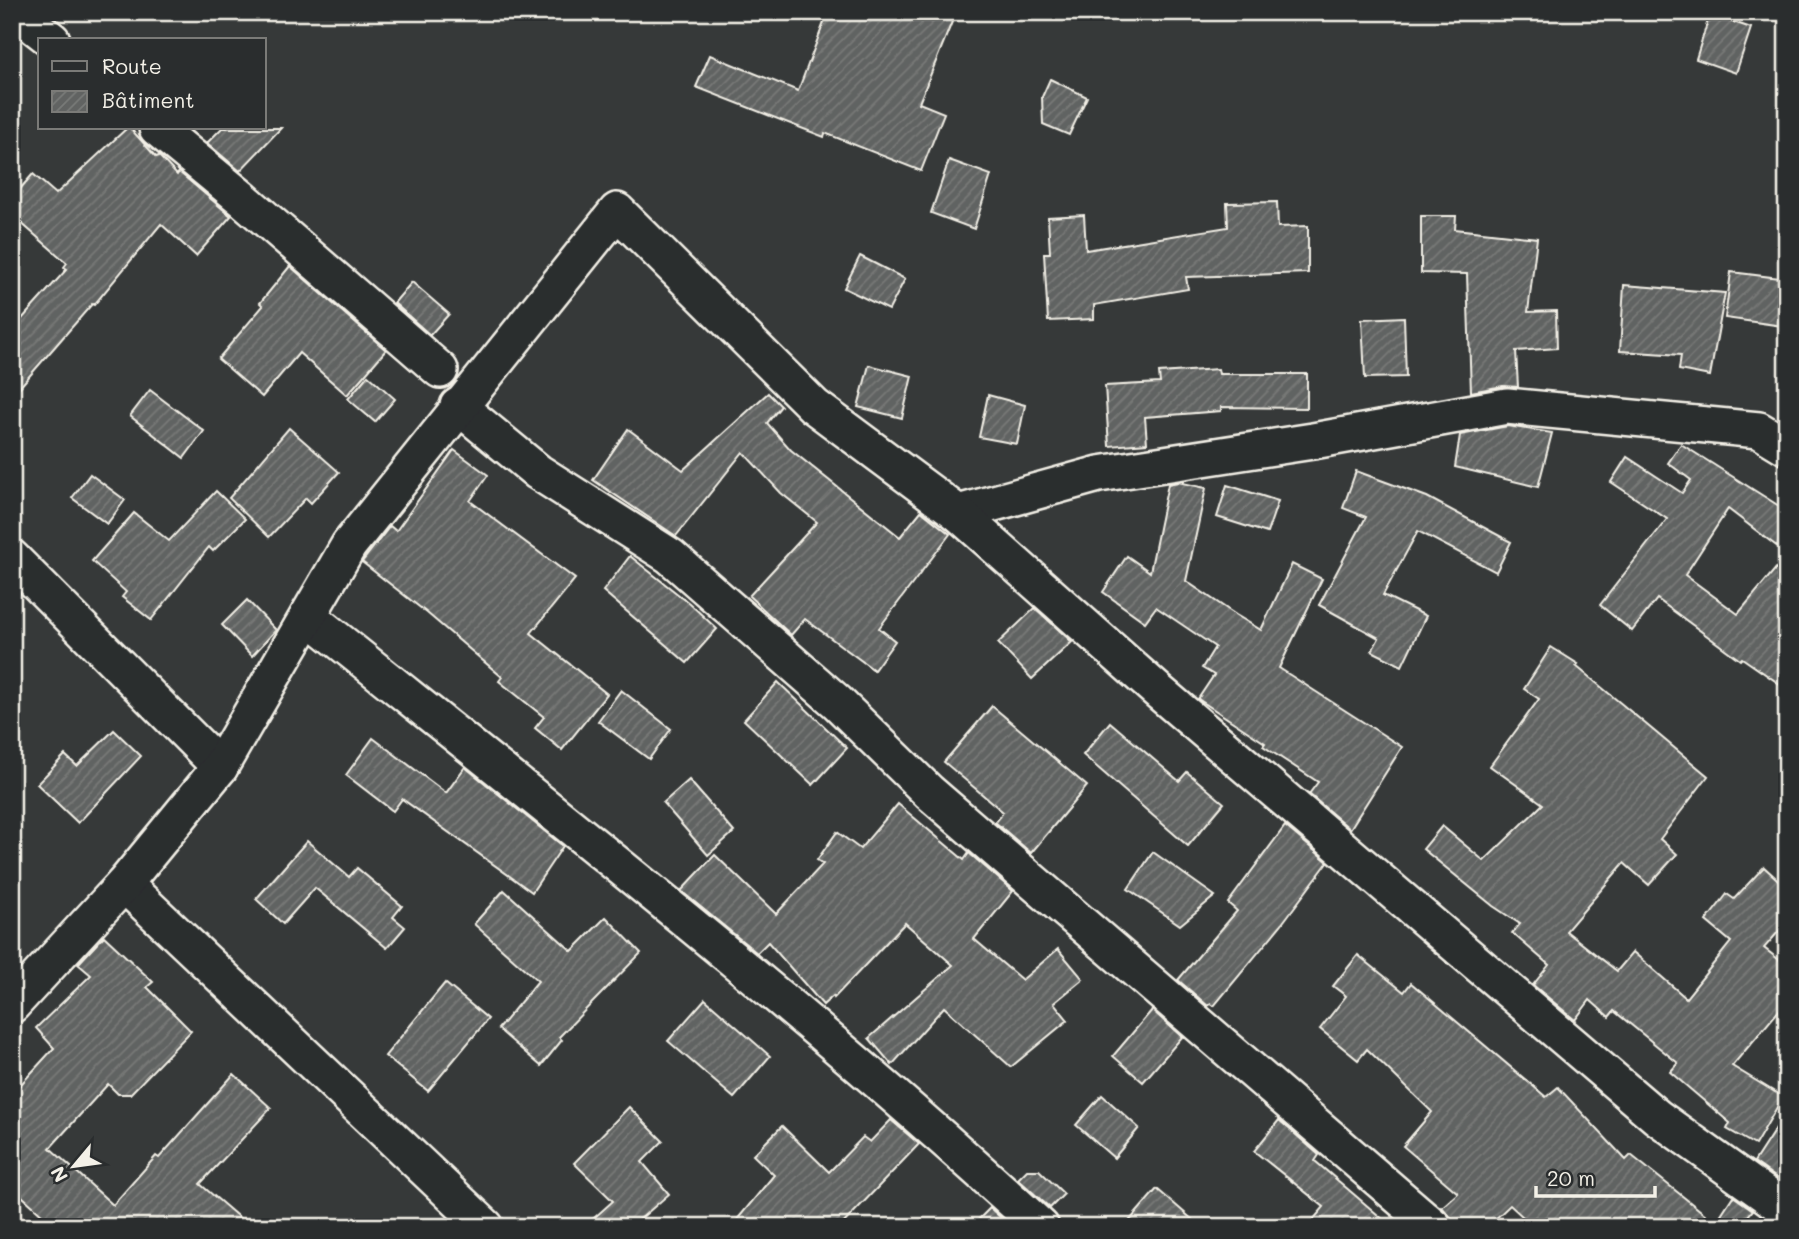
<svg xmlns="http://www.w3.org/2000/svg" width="1799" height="1239" font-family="Mali,sans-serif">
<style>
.building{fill:url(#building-hatch);stroke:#f4f1e8;stroke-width:2}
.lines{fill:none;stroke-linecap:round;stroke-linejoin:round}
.street-casing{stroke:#f4f1e8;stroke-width:40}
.street{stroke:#2a2d2e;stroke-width:35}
</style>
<defs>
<pattern id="building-hatch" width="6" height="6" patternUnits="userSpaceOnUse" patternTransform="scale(1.75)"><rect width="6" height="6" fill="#616362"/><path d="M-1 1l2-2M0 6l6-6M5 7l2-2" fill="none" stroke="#787a78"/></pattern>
</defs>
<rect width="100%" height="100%" fill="#363939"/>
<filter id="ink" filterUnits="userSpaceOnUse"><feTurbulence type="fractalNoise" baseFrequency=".0143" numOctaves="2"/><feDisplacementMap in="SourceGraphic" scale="14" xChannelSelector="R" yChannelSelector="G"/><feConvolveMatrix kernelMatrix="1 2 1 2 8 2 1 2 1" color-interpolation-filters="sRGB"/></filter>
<g filter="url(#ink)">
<g class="building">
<polygon points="828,12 956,12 919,103 944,113 921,171 825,133 824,137 696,87 710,55 798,91"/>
<polygon points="1710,14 1751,28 1736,73 1696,59"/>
<polygon points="1050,79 1087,97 1069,135 1043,124 1042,97"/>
<polygon points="127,128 130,128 156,157 159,156 177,175 179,172 231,216 196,256 161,224 94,305 92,304 12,396 12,330 67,269 64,267 67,263 12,215 12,198 33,174 56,194"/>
<polygon points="222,128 281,128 240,171 207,143"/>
<polygon points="949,160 991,175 974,229 931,213"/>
<polygon points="1277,202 1278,227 1308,226 1308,273 1186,277 1188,289 1094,305 1094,319 1048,321 1044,253 1050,253 1048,217 1084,215 1086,250 1228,227 1227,203"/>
<polygon points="1421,216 1456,216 1455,229 1537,238 1528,312 1556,311 1557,348 1516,351 1518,387 1503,386 1471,392 1467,274 1421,273"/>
<polygon points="860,256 905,279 889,310 844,288"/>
<polygon points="290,266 386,350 347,395 299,353 262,397 218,359 263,306 260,303"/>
<polygon points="1731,272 1787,279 1783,326 1725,318"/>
<polygon points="412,282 449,314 430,335 394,303"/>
<polygon points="1624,285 1725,293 1710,376 1679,370 1681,355 1620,351"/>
<polygon points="1404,317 1406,377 1365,378 1362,319"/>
<polygon points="869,365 912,376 902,418 858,407"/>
<polygon points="1218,369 1219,374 1307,374 1307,408 1221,407 1221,411 1145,417 1147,443 1109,446 1105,386 1160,383 1159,373"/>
<polygon points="368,375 395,399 375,422 348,399"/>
<polygon points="150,390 204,431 184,458 130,416"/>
<polygon points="768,393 781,406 767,423 791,450 900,537 921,511 950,534 879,628 895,641 874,670 805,619 791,635 749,596 817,522 781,493 743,452 676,536 593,480 628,429 683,470"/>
<polygon points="988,395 1025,405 1017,444 979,437"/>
<polygon points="1508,426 1552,433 1538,487 1455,467 1460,435"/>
<polygon points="289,428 339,472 311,503 306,498 269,537 229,498"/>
<polygon points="1681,444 1787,511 1787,554 1728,509 1685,575 1738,614 1787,555 1787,689 1742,658 1740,660 1657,599 1632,631 1600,605 1667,519 1611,482 1627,457 1682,493 1691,480 1668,463"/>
<polygon points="454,450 488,475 470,501 575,579 531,633 607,694 562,750 535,728 544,717 499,681 502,677 427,613 362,562 390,526 396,531"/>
<polygon points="1356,471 1427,497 1511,542 1496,572 1418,531 1383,595 1426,616 1402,666 1372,651 1379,638 1319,605 1366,517 1343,508"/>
<polygon points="90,474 125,500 107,524 72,498"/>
<polygon points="1178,482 1206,488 1186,581 1236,615 1261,630 1292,564 1322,579 1279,668 1402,747 1350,829 1309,794 1318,782 1263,746 1265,743 1198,699 1214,675 1202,668 1215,647 1156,607 1145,622 1103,592 1127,556 1150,572 1168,484"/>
<polygon points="1227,485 1278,501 1267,533 1217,517"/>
<polygon points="216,491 245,519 213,551 209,547 151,620 122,597 126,592 92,561 134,513 169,541"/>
<polygon points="630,556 689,603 717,629 687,663 603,591"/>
<polygon points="247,600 276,630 252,656 222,625"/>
<polygon points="1035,608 1072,642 1032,679 998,643"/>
<polygon points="1551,647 1578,664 1576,666 1708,776 1660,839 1677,854 1649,885 1624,863 1566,931 1617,971 1633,952 1686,998 1731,942 1706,921 1727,894 1734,899 1764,867 1787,888 1787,922 1764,948 1787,966 1787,1001 1732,1066 1783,1097 1755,1145 1727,1129 1730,1123 1670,1072 1678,1063 1614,1011 1609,1017 1590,1000 1575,1020 1533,985 1549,965 1512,933 1520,924 1493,906 1423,849 1442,826 1484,861 1543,804 1490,766 1539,699 1524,689"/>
<polygon points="778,682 847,748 813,785 744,720"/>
<polygon points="621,690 671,729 649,759 598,721"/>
<polygon points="992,706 1087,786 1031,853 995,822 1003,812 944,762"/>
<polygon points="1110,722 1179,781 1187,772 1224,803 1188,846 1083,755"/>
<polygon points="114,730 141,756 78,823 37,784 65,755 77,766"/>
<polygon points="373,738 446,793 465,767 563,846 532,892 402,799 393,811 346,775"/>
<polygon points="689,780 734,832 708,855 663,803"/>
<polygon points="898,804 964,860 969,853 1013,891 974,939 1022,980 1058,949 1083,979 1054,1003 1068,1020 1011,1067 944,1007 892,1065 869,1038 953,965 905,923 834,998 833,996 823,1005 768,942 757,953 681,891 715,855 776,914 823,864 817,860 837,832 860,849"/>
<polygon points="1285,826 1328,862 1281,925 1214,1006 1211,1004 1208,1006 1178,980 1237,911 1228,903"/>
<polygon points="307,841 349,877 357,868 402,906 393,917 405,927 387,948 315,888 283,924 256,899"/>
<polygon points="1153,852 1215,896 1180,925 1128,889"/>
<polygon points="504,890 572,951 606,917 641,953 559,1037 562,1040 541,1066 498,1029 538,981 474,924"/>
<polygon points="104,936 153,982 147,987 191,1031 130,1094 118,1094 108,1084 50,1148 113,1205 156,1156 159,1158 234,1074 271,1108 200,1184 250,1227 56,1227 12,1187 12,1094 54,1048 36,1028 91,975 78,964"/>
<polygon points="1358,955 1404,992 1411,983 1546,1097 1558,1087 1626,1160 1631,1155 1721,1227 1534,1227 1510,1205 1487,1227 1454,1227 1453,1220 1442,1207 1458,1193 1403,1146 1432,1112 1367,1049 1358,1060 1320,1029 1346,996 1333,986"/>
<polygon points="445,983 488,1019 428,1091 385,1056"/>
<polygon points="705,999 770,1056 734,1098 668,1041"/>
<polygon points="1152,1010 1182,1037 1143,1082 1113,1056"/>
<polygon points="1102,1095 1139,1128 1114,1158 1076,1125"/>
<polygon points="629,1107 663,1141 642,1162 669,1194 631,1227 584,1227 613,1201 574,1163"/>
<polygon points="1787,1111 1787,1167 1778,1179 1754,1162"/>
<polygon points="891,1120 919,1144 840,1227 731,1227 774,1175 753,1155 782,1126 829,1172 863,1137 870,1142"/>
<polygon points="1279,1120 1319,1155 1315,1161 1392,1227 1307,1227 1324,1207 1254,1151"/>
<polygon points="1027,1170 1039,1170 1064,1194 1050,1208 1018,1179"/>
<polygon points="1157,1189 1201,1227 1124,1227"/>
<polygon points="1733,1196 1753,1210 1739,1227 1729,1227 1718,1219"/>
<polygon points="990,1208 1011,1227 971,1227"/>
</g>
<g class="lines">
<g class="street-casing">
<g id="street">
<polyline points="16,12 52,40"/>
<polyline points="157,128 244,200 440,370"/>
<polyline points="458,406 538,472 670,556 837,702 929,792 1434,1227"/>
<polyline points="958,513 1099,474 1313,441 1507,406 1759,430 1787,447"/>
<polyline points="12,558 220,767"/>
<path d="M 308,616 C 556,815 807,1011 1041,1227"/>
<polyline points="124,884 486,1227"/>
<polyline points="12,1005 124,884 220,767 349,545 617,211 814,406 958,513 1158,691 1657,1117 1787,1210"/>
</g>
</g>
<use href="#street" class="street"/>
</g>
</g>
<rect width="1799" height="1239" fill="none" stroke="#2a2d2e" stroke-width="42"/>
<rect x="21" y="21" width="1757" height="1197" fill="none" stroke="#f4f1e8" stroke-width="2.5" filter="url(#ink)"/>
<rect x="38" y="38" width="228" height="91" fill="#2a2d2e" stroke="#7b7b78" stroke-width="2"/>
<rect x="52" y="61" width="35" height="10" fill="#2a2d2e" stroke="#7b7b78" stroke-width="2"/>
<text x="102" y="74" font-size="21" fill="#f4f1e8">Route</text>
<rect x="52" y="91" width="35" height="21" fill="url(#building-hatch)" stroke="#7b7b78" stroke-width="2"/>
<text x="102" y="108" font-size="21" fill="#f4f1e8">Bâtiment</text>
<g transform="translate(74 1166) rotate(241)" stroke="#2a2d2e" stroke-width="5" paint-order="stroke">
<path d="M0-5L12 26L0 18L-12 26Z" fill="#f4f1e8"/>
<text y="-10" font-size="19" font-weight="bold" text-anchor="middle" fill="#f4f1e8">N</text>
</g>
<path d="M1536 1186v10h119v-10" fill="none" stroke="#f4f1e8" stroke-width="3.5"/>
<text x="1547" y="1186" font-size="21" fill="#f4f1e8" stroke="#2a2d2e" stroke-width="5" paint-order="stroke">20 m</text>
</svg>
